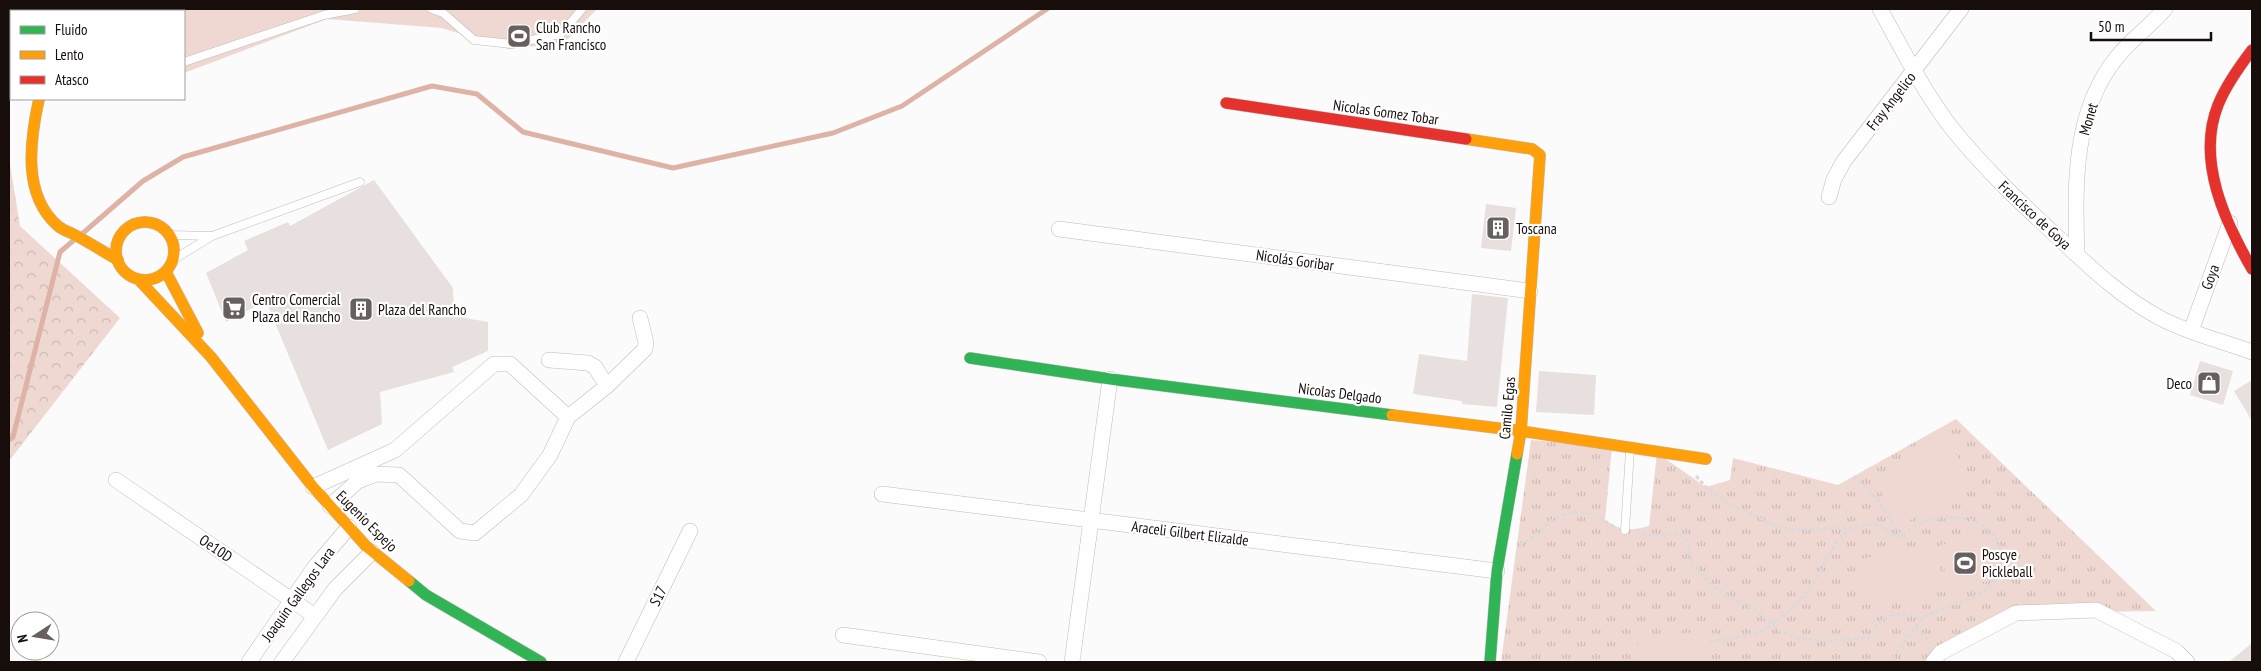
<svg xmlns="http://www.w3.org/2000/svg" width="2261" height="671" font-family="'PT Sans Narrow',sans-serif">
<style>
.grass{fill:url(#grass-tufts)}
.forest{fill:url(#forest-crowns)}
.pitch{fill:#f0d8d2}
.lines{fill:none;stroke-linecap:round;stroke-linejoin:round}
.stream{stroke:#dfb2a6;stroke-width:5}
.building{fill:#e7e0de}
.lane-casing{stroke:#c0bbb9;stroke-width:9}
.street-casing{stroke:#c0bbb9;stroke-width:16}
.fast-casing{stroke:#c0bbb9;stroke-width:12}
.slow-casing{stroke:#c0bbb9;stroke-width:12}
.jam-casing{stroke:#c0bbb9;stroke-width:12}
.path{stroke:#dadada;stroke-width:3;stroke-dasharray:4 2.5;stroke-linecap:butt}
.lane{stroke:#fefefe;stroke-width:8}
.street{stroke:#fefefe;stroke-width:15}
.fast{stroke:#30b455;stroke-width:11}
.slow{stroke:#ff9f0a;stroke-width:11}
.jam{stroke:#e5322d;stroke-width:11}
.labels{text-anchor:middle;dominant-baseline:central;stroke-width:4.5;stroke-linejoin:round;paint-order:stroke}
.poi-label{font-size:15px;fill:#170d0b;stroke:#fff;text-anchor:start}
.street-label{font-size:15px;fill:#170d0b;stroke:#fff}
</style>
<defs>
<pattern id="grass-tufts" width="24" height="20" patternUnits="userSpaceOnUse" patternTransform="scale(1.25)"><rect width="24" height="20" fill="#f0d8d2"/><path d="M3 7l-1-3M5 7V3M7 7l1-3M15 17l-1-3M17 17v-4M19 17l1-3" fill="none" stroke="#cdb8b3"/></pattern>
<pattern id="forest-crowns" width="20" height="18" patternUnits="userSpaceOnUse" patternTransform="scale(1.25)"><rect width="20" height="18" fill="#f0d8d2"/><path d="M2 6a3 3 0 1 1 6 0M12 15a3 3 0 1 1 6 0" fill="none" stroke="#cdb8b3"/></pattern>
</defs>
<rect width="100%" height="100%" fill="#fbfbfb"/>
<path class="grass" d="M 1956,419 L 2156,611 L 2020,613 L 1936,662 L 1501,662 L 1531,440 L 1612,447 L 1605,520 C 1620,531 1632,531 1649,526 L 1657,453 L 1706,487 L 1730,480 L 1733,458 L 1838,485 Z"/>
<polygon class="forest" points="9,158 20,226 120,318 9,461"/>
<g class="pitch">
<polygon points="105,9 597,9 564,43 508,49 442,28 327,19 184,73 184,11 103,11"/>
<polygon points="1946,436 1973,484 1900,526 1873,478"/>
<polygon points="1982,537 1990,581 1948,589 1940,545"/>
<polygon points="1936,545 1944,591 1862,605 1854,560"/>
<polygon points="1708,630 1712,662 1640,662 1637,640"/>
</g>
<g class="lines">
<g class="stream">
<polyline points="83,233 143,181 183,157 432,86 477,94 523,132 673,168 833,133 902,106 1047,9"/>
<polyline points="9,440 13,437 60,252 74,240"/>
</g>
</g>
<g class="building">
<polygon points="374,180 453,288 454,316 488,322 488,351 452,367 454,372 380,392 382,424 328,450 266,301 226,322 206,273 248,250 244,241 288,222 290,226"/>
<polygon points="1486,204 1516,208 1511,251 1481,248"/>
<polygon points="1472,294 1508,298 1497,407 1462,404 1462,401 1413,394 1419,354 1467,361"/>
<polygon points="2200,361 2233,371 2223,405 2190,395"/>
<polygon points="1539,371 1596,375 1594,415 1536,412"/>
<polygon points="2252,380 2252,421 2234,391"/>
<polygon points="2252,643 2252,662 2229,662"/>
</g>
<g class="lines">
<g class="lane-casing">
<g id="lane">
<polyline points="432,9 443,13 474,40 511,44 561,34 582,9"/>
<polyline points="184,62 324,15 355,9"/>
<polyline points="169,235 212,236"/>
<polyline points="173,260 212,236 360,182"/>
<polyline points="1625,530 1630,451"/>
</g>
</g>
<g class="street-casing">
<g id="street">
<path d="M 1880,9 C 1902,49 1923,90 1950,126 C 1984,169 2024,206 2064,243 C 2094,271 2123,298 2160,318 C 2188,333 2222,341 2252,352"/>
<polyline points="63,11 65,9"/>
<polyline points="89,11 91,9"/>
<polyline points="1829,197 1834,179 1844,161 1961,9"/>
<polyline points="1059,229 1530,291"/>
<path d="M 2077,254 C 2075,188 2072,112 2117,57 C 2131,40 2150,26 2165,9"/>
<polyline points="2191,331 2230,223"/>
<polyline points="549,360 588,363 595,367 607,386"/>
<polyline points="116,480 315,616"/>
<polyline points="313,487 395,450 494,364 510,364 568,417"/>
<polyline points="882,494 1497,571"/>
<polyline points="330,506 358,481 376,474 399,475 460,531 475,533 521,495 550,455 568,417 607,386 645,349 646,343 640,318"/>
<polyline points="843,635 1039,662"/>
<polyline points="249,662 314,568 349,527"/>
<polyline points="282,662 335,589 372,552"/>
<polyline points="626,662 690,531"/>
<polyline points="1072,662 1110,379"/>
<polyline points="1933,662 1940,653 2016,613 2096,610 2176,651 2187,662"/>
</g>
</g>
<g class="fast-casing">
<g id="fast">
<polyline points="970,358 1110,379 1392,415"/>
<polyline points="409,581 426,595 541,662"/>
<polyline points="1490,662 1497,571 1517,454"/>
</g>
</g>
<g class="slow-casing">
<g id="slow">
<polyline points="15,9 18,11"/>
<path d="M 39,99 C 30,140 22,195 58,226 C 63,230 69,232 75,235 C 90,243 104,252 118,260"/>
<polyline points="1466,139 1532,149 1540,155 1521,431 1517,454"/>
<circle cx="145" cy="251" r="29"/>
<polyline points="166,272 198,333"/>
<polyline points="139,280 211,357 313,487 366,546 409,581"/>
<polyline points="1392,415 1521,431 1706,459"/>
</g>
</g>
<g class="jam-casing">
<g id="jam">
<path d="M 2252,50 C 2239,67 2226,85 2218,105 C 2196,160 2225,222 2252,269"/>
<polyline points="1226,103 1466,139"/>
</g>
</g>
<g class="path">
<path d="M 1696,476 L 1706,487 L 1726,502 L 1785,530 L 1853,528 L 1874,524 L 1885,528 L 1893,535 L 1901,537 C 1906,533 1911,528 1917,525 C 1943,511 1990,514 2000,548 C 2002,556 2001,567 2001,575 L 1979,595 L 1923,617 L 1890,662"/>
<polyline points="1854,476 1878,500 1901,537"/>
<path d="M 1636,530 C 1650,540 1663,534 1679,533 L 1688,544 L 1692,564 L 1706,579 L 1715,588 L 1738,602 L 1755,609 L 1781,632 L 1798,638 L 1823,641 L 1868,638 C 1872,633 1875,626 1880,622 C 1894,611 1907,613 1922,619"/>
<path d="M 1519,545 C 1530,541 1535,535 1544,527 C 1569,504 1590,512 1615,527"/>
<polyline points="1916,627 1931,643"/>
<polyline points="1710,642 1761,632 1788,612 1804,596 1817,577 1837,541 1849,529"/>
<polyline points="1624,662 1639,658"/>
</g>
<use href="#lane" class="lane"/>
<use href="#street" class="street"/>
<use href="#fast" class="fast"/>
<use href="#slow" class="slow"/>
<use href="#jam" class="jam"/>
</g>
<defs>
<g id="stadium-square" transform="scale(1.25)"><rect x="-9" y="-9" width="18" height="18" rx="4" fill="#67605f" stroke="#fff"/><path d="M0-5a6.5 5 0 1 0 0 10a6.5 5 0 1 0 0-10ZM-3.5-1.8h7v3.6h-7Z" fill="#fff"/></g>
<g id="building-square" transform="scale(1.25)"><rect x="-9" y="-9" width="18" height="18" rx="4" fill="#67605f" stroke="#fff"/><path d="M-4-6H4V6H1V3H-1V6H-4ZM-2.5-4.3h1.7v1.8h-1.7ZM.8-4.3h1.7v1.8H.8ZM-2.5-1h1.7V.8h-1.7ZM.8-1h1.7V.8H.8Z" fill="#fff"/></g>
<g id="supermarket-square" transform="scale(1.25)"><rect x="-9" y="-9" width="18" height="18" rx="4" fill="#67605f" stroke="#fff"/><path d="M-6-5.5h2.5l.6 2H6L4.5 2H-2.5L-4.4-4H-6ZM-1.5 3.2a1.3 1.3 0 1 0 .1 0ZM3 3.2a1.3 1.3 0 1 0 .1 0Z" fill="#fff"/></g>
<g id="shop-square" transform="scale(1.25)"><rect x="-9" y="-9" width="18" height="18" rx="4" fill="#67605f" stroke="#fff"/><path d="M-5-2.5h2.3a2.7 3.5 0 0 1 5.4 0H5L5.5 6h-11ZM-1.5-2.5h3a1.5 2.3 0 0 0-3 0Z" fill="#fff"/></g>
</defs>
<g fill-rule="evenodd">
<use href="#stadium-square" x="519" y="36"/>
<use href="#building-square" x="1498" y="228"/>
<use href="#supermarket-square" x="234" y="308"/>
<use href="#building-square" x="361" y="309"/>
<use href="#shop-square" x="2209" y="383"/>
<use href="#stadium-square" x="1965" y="563"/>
</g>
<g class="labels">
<g class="poi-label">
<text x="536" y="27">Club Rancho<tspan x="536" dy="17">San Francisco</tspan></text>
<text x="1516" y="228">Toscana</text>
<text x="252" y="299">Centro Comercial<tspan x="252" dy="17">Plaza del Rancho</tspan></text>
<text x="378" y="309">Plaza del Rancho</text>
<text x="2192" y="383" text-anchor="end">Deco</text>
<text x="1982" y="554">Poscye<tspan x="1982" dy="17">Pickleball</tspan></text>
</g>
<g class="street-label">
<text transform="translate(1891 101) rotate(-52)">Fray Angelico</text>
<text transform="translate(1386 112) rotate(8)">Nicolas Gomez Tobar</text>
<text transform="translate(2088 119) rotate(-74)">Monet</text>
<text transform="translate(2035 215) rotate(43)">Francisco de Goya</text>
<text transform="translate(1295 260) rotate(8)">Nicolás Goribar</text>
<text transform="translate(2210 277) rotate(-70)">Goya</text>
<text transform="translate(1340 393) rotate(7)">Nicolas Delgado</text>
<text transform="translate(1507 408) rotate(-85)">Camilo Egas</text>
<text transform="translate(367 521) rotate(45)">Eugenio Espejo</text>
<text transform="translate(1190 533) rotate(7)">Araceli Gilbert Elizalde</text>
<text transform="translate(216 548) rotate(34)">Oe10D</text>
<text transform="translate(298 594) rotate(-54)">Joaquin Gallegos Lara</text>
<text transform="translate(658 596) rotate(-64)">S17</text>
</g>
</g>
<rect width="2261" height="671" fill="none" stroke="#170d0b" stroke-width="20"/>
<rect x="10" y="10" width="175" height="90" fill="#ffffff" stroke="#a29e9d"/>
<rect x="20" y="26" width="25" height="8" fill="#30b455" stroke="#a29e9d"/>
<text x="55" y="35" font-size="15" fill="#170d0b">Fluido</text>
<rect x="20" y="51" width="25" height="8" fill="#ff9f0a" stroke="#a29e9d"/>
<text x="55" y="60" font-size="15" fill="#170d0b">Lento</text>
<rect x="20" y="76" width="25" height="8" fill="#e5322d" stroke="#a29e9d"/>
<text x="55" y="85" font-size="15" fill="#170d0b">Atasco</text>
<g transform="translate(35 636) rotate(258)"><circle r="24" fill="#ffffff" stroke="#a29e9d"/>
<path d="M0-4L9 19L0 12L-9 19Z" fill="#67605f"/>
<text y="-8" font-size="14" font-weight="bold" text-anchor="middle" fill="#170d0b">N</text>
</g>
<path d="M2091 32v8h120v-8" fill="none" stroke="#170d0b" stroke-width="2.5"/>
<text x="2098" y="32" font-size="15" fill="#170d0b" stroke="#ffffff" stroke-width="4" paint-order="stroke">50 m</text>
</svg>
